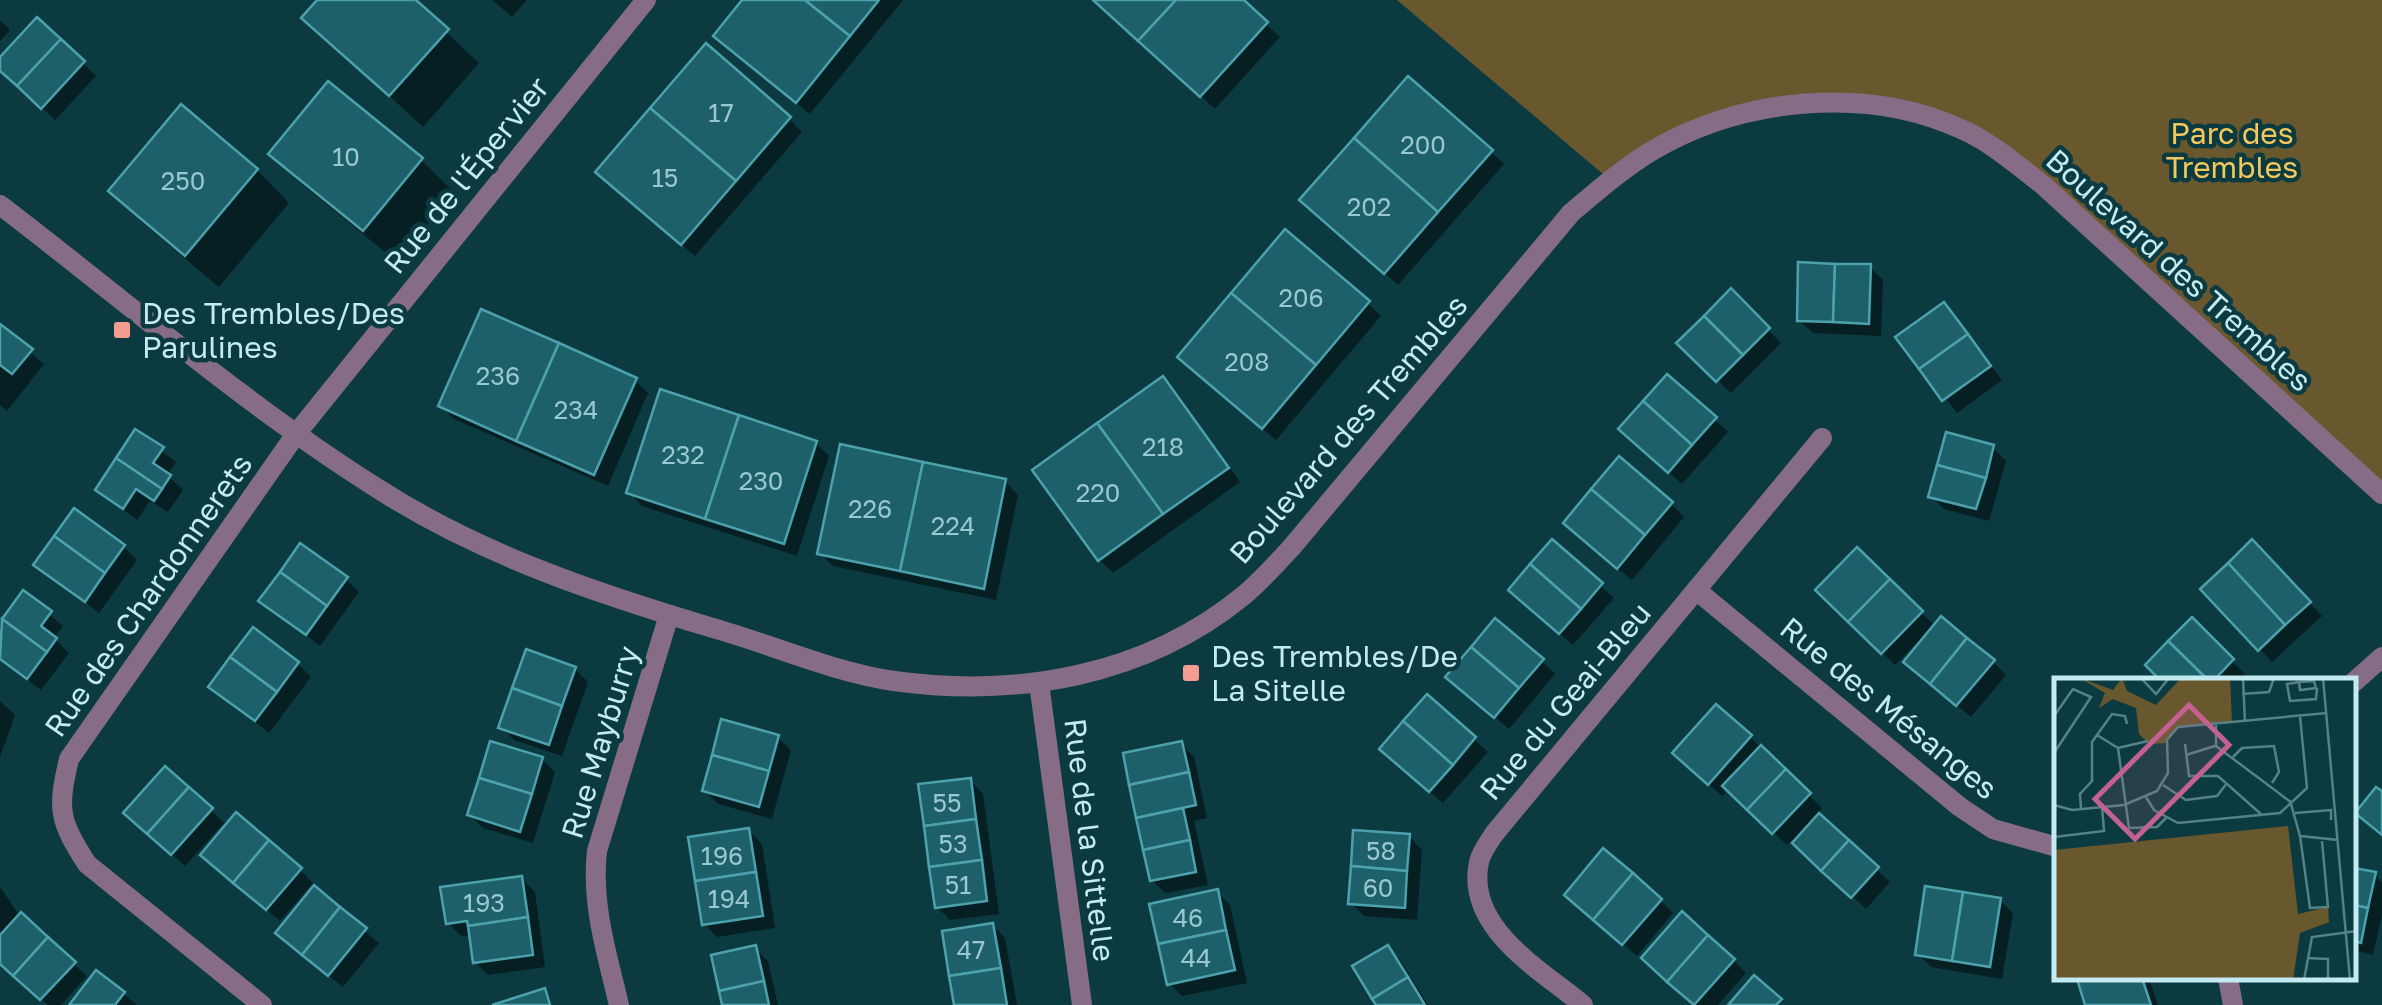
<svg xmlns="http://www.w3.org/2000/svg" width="2382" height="1005" font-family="'Golos Text',sans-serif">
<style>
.green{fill:#69582e}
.shadow{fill:#0007}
.building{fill:#1d6069;stroke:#4ca1ad;stroke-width:2.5}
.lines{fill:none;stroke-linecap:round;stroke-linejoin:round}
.street{stroke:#866d85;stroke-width:20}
.poi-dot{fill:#f59c91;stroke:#0b3b41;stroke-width:4}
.labels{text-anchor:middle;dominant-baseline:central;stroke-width:9;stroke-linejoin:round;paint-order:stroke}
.number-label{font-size:25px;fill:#9ac8cf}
.park-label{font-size:30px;fill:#f4c85c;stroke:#0b3b41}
.street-label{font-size:30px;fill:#c4ebf1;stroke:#0b3b41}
.poi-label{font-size:30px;fill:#c4ebf1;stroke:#0b3b41;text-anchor:start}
.inset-road{fill:none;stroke:#558187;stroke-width:2.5}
.view{fill:#c36290;fill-opacity:0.15;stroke:#c36290;stroke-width:5}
.inset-edge{fill:none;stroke:#c4ebf1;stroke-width:5}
</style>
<rect width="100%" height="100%" fill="#0b3b41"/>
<polygon class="green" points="1397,0 2382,0 2382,494 1998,151 1872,104 1739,114 1610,180"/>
<g class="shadow">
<polygon points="321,0 412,0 479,63 423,127 305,18"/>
<polygon points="492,0 527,0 512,17"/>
<polygon points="746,0 903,0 810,114 730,49"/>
<polygon points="1095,0 1240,0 1280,37 1215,109"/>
<polygon points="0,20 10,30 0,41"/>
<polygon points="0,61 83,63 96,76 55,120 0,68"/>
<polygon points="789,119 802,132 695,256 612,185"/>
<polygon points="1491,152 1504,164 1398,285 1316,213"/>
<polygon points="272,154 421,160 454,192 397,262 304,186"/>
<polygon points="257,170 289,203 219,287 144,224 112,191"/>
<polygon points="1870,267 1883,280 1881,336 1813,333 1799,320"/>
<polygon points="1731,292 1781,343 1731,393 1680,343"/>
<polygon points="1368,303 1381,316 1276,440 1193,370"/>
<polygon points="1944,305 2002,380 1957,413 1899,338"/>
<polygon points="0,327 44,364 7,411 0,405"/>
<polygon points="1668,377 1728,432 1682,484 1634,442"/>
<polygon points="1163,379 1176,392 1240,482 1113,573 1100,560"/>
<polygon points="635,380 648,393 608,486 454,419 441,406"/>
<polygon points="136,432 176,462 167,475 183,490 168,512 150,501 137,520 98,490"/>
<polygon points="816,443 829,456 797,556 642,506 629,492"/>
<polygon points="1993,448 2006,461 1989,521 1944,509 1931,496"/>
<polygon points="1005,481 1018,495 996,600 833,566 820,553"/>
<polygon points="1671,504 1684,517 1632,580 1579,536"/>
<polygon points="1552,543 1614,598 1573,645 1524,603"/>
<polygon points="124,547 137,560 99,613 37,564"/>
<polygon points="1858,550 1936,627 1993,662 2006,675 1971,717 1920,675 1920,645 1917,643 1895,665 1819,590"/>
<polygon points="2265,556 2322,616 2272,662 2260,649"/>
<polygon points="346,579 359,592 320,646 262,601"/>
<polygon points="24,594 63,626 54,638 69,653 41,690 0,659 0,626"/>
<polygon points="2192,621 2245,674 2239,680 2163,680"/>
<polygon points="1542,661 1555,674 1509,729 1462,690"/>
<polygon points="298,664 311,677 269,733 212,687"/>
<polygon points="575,669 588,682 562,756 514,740 501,727"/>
<polygon points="1427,697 1488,752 1443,803 1395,762"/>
<polygon points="0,701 15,715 0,757"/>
<polygon points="777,737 791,750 772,819 718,804 705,791"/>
<polygon points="1750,737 1822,808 1817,814 1890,882 1866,909 1792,840 1787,845 1729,789 1722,796 1688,766"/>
<polygon points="1181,744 1194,757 1207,818 1194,821 1208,885 1165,893 1152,880 1126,755"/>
<polygon points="542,759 555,772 533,843 483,828 470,815"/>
<polygon points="970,780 983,794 999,914 950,920 937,907"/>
<polygon points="211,810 224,823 185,866 140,826"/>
<polygon points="749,831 762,844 775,928 717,937 704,924"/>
<polygon points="1409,836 1422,850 1417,920 1364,916 1351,903"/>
<polygon points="217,868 300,870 313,883 280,921"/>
<polygon points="2354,870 2375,875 2382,882 2382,915 2373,955 2354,950"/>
<polygon points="521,878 535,892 545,967 488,975 475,962 472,935 461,936 448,923"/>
<polygon points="0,887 20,916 87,976 61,1005 48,1005 0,962 0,939 6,929 0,933"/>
<polygon points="314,889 379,943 343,987 291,946"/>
<polygon points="1217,892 1230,905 1247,983 1182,996 1169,983"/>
<polygon points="1660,900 1673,913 1637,956 1580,907"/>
<polygon points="2000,900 2013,913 2002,979 1931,967 1918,954"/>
<polygon points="992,925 1005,938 1017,1005 957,1005"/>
<polygon points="755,948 768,961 778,1005 724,1005"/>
<polygon points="1388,948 1401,961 1428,1005 1379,1005"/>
<polygon points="1733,960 1746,973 1718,1005 1696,1005 1657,971"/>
<polygon points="97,973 137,1005 72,1005"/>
<polygon points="2079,978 2149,978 2158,1005 2088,1005"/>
</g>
<g class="building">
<polygon points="317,0 416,0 449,29 389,96 301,18"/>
<polygon points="742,0 805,0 850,36 796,103 713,36"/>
<polygon points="805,0 879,0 850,36"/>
<polygon points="1093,0 1176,0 1138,41"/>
<polygon points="1176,0 1244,0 1268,22 1200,97 1138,41"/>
<polygon points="37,17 61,39 17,86 0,71 0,57"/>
<polygon points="61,39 85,61 41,109 17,86"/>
<polygon points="706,43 791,117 736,181 650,108"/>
<polygon points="1408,76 1493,150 1438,212 1354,138"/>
<polygon points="328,81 423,158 363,231 268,154"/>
<polygon points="181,104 258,169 185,256 108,191"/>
<polygon points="650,108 736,181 681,245 595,172"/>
<polygon points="1354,138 1438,212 1384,274 1299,200"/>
<polygon points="1285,229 1370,301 1316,365 1231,293"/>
<polygon points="1798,262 1835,264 1833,322 1797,321"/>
<polygon points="1835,264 1871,264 1869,324 1833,322"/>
<polygon points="1731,288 1770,328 1743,355 1704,316"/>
<polygon points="1231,293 1316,365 1262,429 1177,357"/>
<polygon points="1944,302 1968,334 1919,369 1895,337"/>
<polygon points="481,309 559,343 516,441 438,406"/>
<polygon points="1704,316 1743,355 1716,382 1676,343"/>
<polygon points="0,324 33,349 12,374 0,365"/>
<polygon points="1968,334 1991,366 1942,401 1919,369"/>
<polygon points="559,343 637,378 594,475 516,441"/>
<polygon points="1667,374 1717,417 1692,445 1643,401"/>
<polygon points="1163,376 1229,468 1163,514 1097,423"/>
<polygon points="660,389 739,415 705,519 626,493"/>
<polygon points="1643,401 1692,445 1668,473 1618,429"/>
<polygon points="739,415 817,441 784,544 705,519"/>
<polygon points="1097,423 1163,514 1098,561 1032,470"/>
<polygon points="135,429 164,447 153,463 171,475 162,489 116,458"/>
<polygon points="1946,432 1994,445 1986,478 1937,465"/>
<polygon points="840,444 923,462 900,571 817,554"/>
<polygon points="1619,456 1673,502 1645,535 1591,489"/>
<polygon points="116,458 162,489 154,501 136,489 123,509 95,490"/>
<polygon points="923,462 1006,479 984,589 900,571"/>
<polygon points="1937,465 1986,478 1976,509 1928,497"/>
<polygon points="1591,489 1645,535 1617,569 1563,523"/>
<polygon points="74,508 125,545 105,573 54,536"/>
<polygon points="54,536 105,573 85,602 33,565"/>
<polygon points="1552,539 1603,583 1581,609 1530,564"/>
<polygon points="2252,539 2311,602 2285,625 2228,563"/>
<polygon points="300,543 348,577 327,606 280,572"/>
<polygon points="1857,547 1890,579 1848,622 1815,590"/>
<polygon points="2228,563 2285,625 2258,651 2200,589"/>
<polygon points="1530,564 1581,609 1559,634 1508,590"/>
<polygon points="280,572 327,606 306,635 258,601"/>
<polygon points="1890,579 1923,611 1881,654 1848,622"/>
<polygon points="23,590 52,611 41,626 57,638 47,652 2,619"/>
<polygon points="1941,616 1967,638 1930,684 1903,662"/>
<polygon points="2192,617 2234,659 2214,680 2208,680 2168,641"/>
<polygon points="1495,618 1544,659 1519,688 1471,647"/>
<polygon points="2,619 47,652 27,679 0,659"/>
<polygon points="253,627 299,662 277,692 230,657"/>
<polygon points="1967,638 1995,660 1956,706 1930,684"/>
<polygon points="2168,641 2208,680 2160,680 2145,665"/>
<polygon points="1471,647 1519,688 1494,718 1445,677"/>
<polygon points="526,649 576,667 562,706 512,688"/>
<polygon points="230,657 277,692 255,721 208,687"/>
<polygon points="512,688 562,706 549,745 498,728"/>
<polygon points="1427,694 1476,737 1453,765 1403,721"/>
<polygon points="1716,704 1752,735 1708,785 1672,753"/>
<polygon points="721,719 779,735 769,771 712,755"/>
<polygon points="1403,721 1453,765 1429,792 1379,749"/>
<polygon points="490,741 543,757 532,794 479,778"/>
<polygon points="1182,741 1189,772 1129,785 1123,753"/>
<polygon points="1761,745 1786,769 1747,810 1722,786"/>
<polygon points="712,755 769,771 759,807 702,791"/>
<polygon points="165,766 189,787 147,834 123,813"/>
<polygon points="1786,769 1811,793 1772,834 1747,810"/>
<polygon points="1189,772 1196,805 1136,818 1129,785"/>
<polygon points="479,778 532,794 520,832 467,815"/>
<polygon points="971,778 976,819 924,826 918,784"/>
<polygon points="189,787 213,808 171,855 147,834"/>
<polygon points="2376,787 2382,791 2382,835 2355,813"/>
<polygon points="1183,808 1190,840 1143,850 1136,818"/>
<polygon points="236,812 269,840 233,883 200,855"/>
<polygon points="1819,813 1849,840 1821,871 1792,843"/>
<polygon points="976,819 982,860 929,867 924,826"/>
<polygon points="749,828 756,872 695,881 688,837"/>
<polygon points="1353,830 1410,834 1407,871 1351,866"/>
<polygon points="269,840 302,868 266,910 233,883"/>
<polygon points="1190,840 1196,872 1150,881 1143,850"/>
<polygon points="1849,840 1879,867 1851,898 1821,871"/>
<polygon points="1603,848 1633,873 1593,920 1564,895"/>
<polygon points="982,860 987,901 935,908 929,867"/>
<polygon points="1351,866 1407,871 1405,908 1348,904"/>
<polygon points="2354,868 2376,872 2368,908 2354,905"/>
<polygon points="756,872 763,916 702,925 695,881"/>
<polygon points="1633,873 1662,899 1622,945 1593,920"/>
<polygon points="522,876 528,917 468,926 467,921 446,924 440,887"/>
<polygon points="314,885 340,907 302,955 275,933"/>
<polygon points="1925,886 1963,892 1952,961 1915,955"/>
<polygon points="1218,889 1226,930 1158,944 1149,904"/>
<polygon points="1963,892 2001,898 1990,967 1952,961"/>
<polygon points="2354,905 2368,908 2361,943 2354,941"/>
<polygon points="340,907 367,928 328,976 302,955"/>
<polygon points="1682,911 1708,935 1667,982 1641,958"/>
<polygon points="21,912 48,937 13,976 0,964 0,935"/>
<polygon points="528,917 533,955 473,963 468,926"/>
<polygon points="993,923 1001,968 949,976 942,931"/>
<polygon points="1226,930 1235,970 1167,985 1158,944"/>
<polygon points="1708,935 1735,959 1694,1005 1667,982"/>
<polygon points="48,937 76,962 40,1000 13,976"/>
<polygon points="756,945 764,981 719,991 711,955"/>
<polygon points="1388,945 1408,977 1372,999 1352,966"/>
<polygon points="1001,968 1007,1005 954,1005 949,976"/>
<polygon points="96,970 125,992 115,1005 69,1005"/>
<polygon points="1754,975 1782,999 1776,1005 1728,1005"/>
<polygon points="1408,977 1425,1005 1376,1005 1372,999"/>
<polygon points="2142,978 2151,1005 2085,1005 2077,979"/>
<polygon points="764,981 769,1005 722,1005 719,991"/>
<polygon points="545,988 550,1005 492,1005"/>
</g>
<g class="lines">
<g class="street">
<path d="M 0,205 C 126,301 246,406 380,490 C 482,555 598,594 713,628 C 773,645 833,672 894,681 C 1018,698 1145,676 1243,596 C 1260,582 1276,564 1291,548 L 1571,213 C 1596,192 1621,170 1650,152 C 1739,98 1865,85 1961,129 C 1991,142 2017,165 2043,185 L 2382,494"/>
<polyline points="1696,590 1960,807 1993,829 2057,847"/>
<polyline points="2354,682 2382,657"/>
<polyline points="1039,683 1082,1005"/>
<polyline points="2228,978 2233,1005"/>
<path d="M 262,1005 L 87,864 C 59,820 57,810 69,759 L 296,434 L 646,0"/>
<path d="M 619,1005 C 607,954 591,904 597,851 L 669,615"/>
<path d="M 1583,1005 C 1540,969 1465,928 1479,862 C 1481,852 1489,842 1494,834 L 1822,438"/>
</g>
</g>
<g class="poi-dot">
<rect x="112" y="320" width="20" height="20" rx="5"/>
<rect x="1181" y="663" width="20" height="20" rx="5"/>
</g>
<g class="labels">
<g class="number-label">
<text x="721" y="112">17</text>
<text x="1423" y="144">200</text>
<text x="346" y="156">10</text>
<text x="665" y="177">15</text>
<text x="183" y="180">250</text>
<text x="1369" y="206">202</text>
<text x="1301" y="297">206</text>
<text x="1247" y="361">208</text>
<text x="498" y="375">236</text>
<text x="576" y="409">234</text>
<text x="1163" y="446">218</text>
<text x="683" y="454">232</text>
<text x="761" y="480">230</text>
<text x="1098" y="492">220</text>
<text x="870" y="508">226</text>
<text x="953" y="525">224</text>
<text x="947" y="802">55</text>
<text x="953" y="843">53</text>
<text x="1381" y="850">58</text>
<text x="722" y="855">196</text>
<text x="958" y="884">51</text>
<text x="1378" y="887">60</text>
<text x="729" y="898">194</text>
<text x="484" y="902">193</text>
<text x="1188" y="917">46</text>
<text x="971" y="949">47</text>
<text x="1196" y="957">44</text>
</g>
<g class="park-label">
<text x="2232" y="133">Parc des<tspan x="2232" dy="34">Trembles</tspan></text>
</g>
<g class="street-label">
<text transform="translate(466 175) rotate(-51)">Rue de l'Épervier</text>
<text transform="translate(2179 270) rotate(42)">Boulevard des Trembles</text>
<text transform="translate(1348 429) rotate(-49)">Boulevard des Trembles</text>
<text transform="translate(148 595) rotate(-55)">Rue des Chardonnerets</text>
<text transform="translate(1565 701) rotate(-50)">Rue du Geai-Bleu</text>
<text transform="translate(1889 708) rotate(39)">Rue des Mésanges</text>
<text transform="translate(600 742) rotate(-73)">Rue Mayburry</text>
<text transform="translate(1090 840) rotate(83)">Rue de la Sittelle</text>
</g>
<g class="poi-label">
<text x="142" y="313">Des Trembles/Des<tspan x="142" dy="34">Parulines</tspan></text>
<text x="1211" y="656">Des Trembles/De<tspan x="1211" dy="34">La Sitelle</tspan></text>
</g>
</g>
<g transform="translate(2054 678)">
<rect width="302" height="302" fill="#0b3b41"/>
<path d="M 26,0 L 59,12 L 68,0 L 73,13 L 102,27 L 127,0 L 176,0 L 178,45 L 124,49 L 112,65 L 95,66 L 85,56 L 82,30 L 59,21 L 45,30 L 51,15 ZM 234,148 L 244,236 L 274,229 L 275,244 L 246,255 L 239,302 L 0,302 L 0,172 Z" fill="#69582e"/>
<path class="inset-road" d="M 87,0 L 102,16 L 115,0M 189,0 L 191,44M 269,0 L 296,302M 245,4 L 233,6 L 236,23 L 262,21 L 263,10M 262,10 L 260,3 L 245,4 L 246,12 L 262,10M 188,16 L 215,14 L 220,0M 0,38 L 19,11 L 37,19 L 0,75M 162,47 L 162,68 L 238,125M 43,57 L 64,70 L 94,63M 131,66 L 135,98 L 164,98 L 208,137M 64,70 L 75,150 L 103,149 L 112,140M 132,77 L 161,68M 179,79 L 188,70 L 220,68 L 225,94 L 218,105M 109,107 L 132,122 L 163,118 L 173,105M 92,119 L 100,132 L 124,145 L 226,135 L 253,110 L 246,38M 237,126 L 246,158M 0,127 L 18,132 L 70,127 L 103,113 L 114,95 L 113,62 L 124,49 L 273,35M 27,131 L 26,116 L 38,103 L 38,64 L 58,36 L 71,38 L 73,46M 241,135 L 277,132 L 277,142M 0,159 L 50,153 L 48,129M 268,163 L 274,229 L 256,230 L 246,158 L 284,162M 253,280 L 274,281 L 274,302M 250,302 L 258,259 L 303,253"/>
<path class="view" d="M 135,27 L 175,67 L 81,161 L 41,121 Z"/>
<rect width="302" height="302" class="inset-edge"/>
</g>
</svg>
